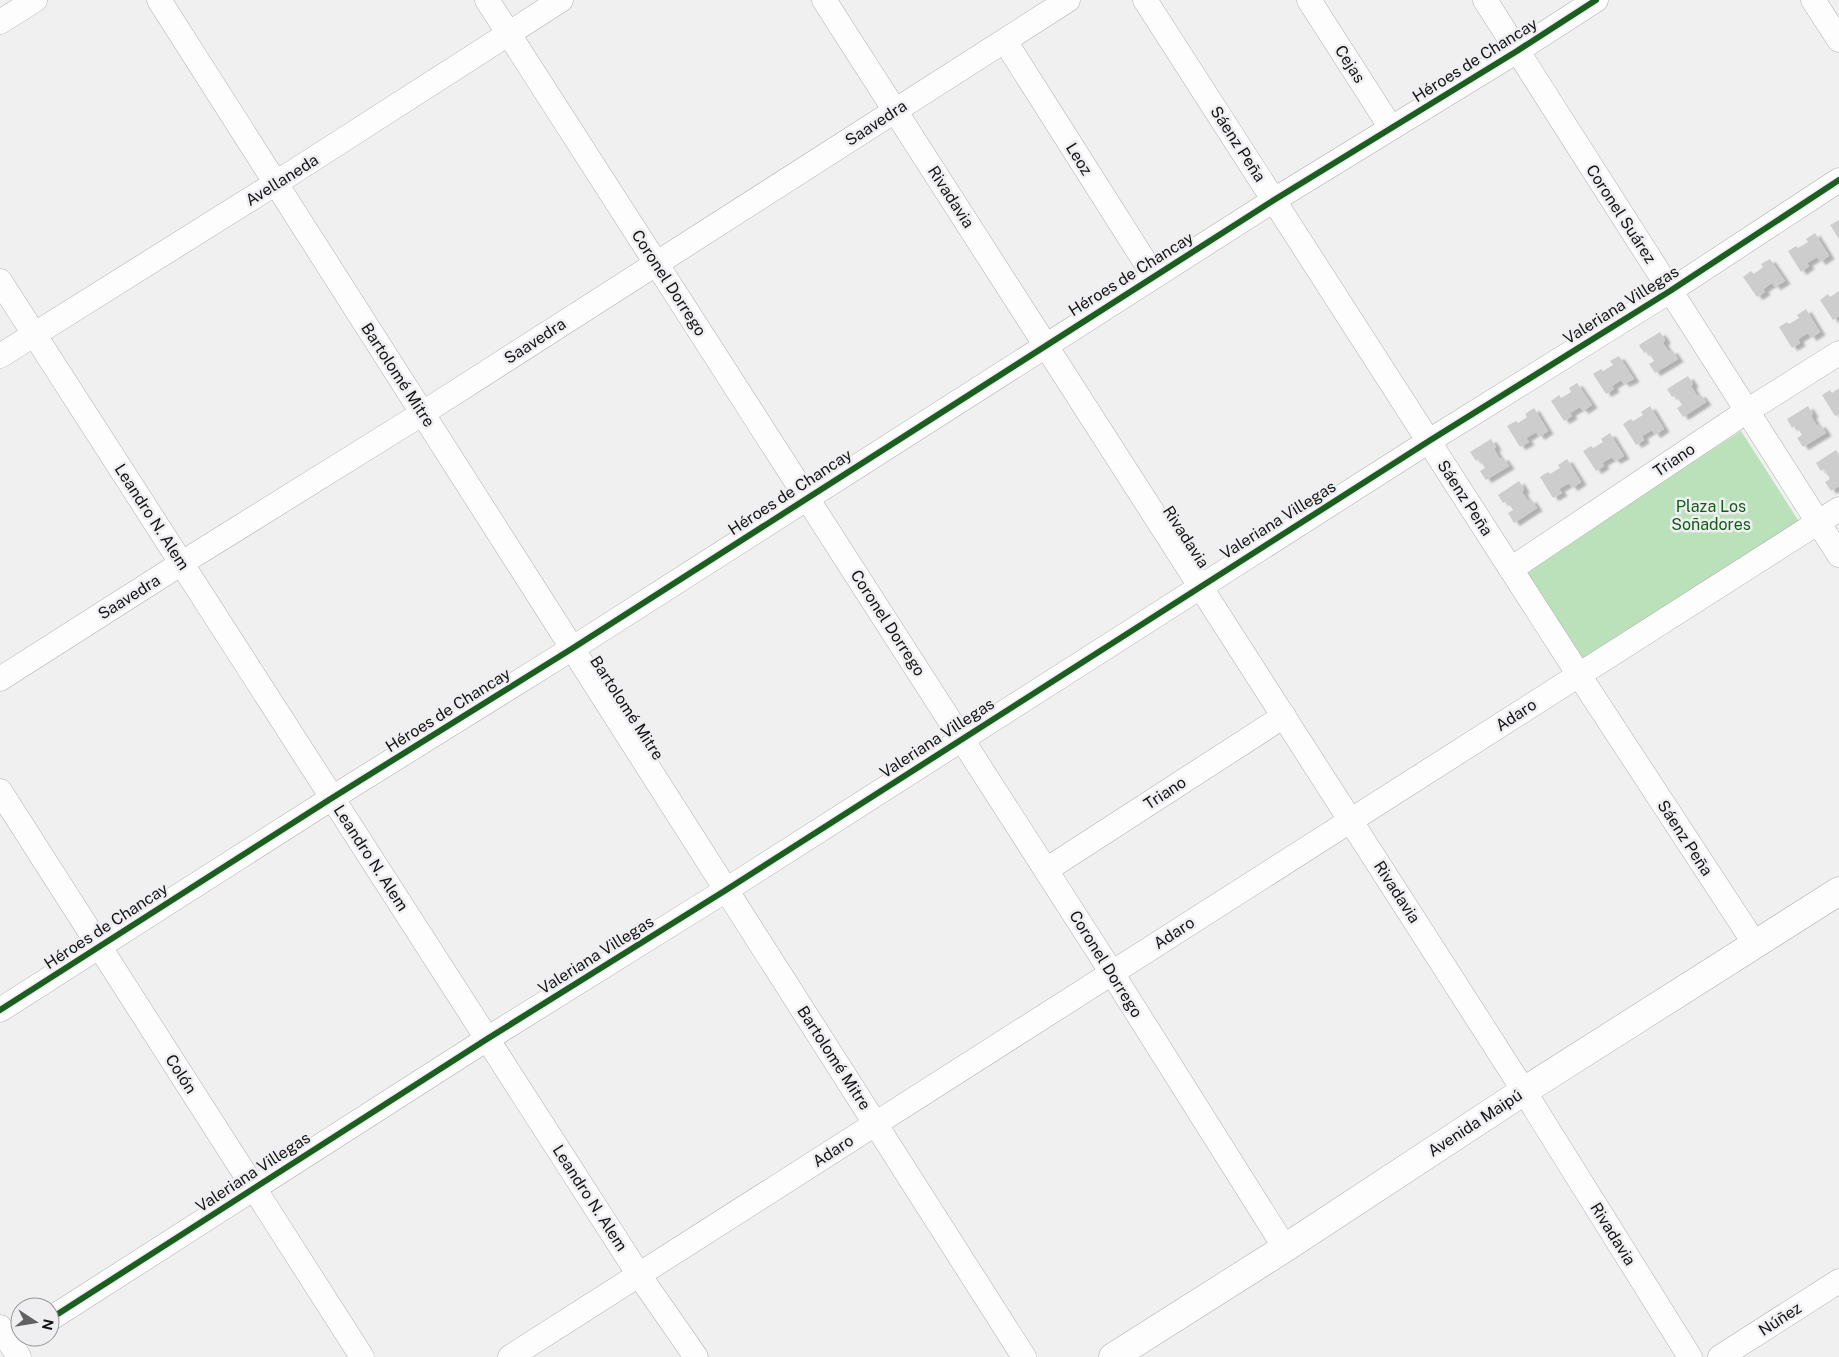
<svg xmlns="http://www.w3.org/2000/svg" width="1839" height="1357" font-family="'Public Sans',sans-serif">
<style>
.green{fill:#bbe1ba}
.building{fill:#cecdce;filter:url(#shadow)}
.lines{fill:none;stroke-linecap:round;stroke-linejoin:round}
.minor-casing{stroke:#b0b0b0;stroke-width:25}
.major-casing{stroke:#b0b0b0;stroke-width:29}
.minor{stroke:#fdfdfd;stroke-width:24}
.major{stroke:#fdfdfd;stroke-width:28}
.cycleway-casing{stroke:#efeff2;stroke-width:9}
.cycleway{stroke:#1b5e20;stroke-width:6}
.labels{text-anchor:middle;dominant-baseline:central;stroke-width:5;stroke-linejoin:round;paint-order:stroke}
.street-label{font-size:16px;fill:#131414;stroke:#efeff2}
.park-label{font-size:16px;fill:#115d15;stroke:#efeff2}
</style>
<defs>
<filter id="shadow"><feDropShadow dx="5.5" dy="3" stdDeviation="1" flood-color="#0004"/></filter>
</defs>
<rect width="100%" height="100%" fill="#f0f0f1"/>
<polygon class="green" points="1741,431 1800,523 1583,663 1524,571"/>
<g class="building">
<polygon points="1839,220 1839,239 1830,225"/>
<polygon points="1815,233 1829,256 1820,262 1817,257 1807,263 1809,266 1801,272 1788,251 1796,246 1798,248 1808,242 1806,239"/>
<polygon points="1770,259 1785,281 1775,287 1772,283 1763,289 1765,292 1757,297 1743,277 1751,271 1754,274 1763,267 1761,264"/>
<polygon points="1839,291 1839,316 1833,320 1820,300 1828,294 1830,297"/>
<polygon points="1806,309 1820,332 1811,338 1808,333 1798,339 1800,343 1792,348 1779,327 1787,322 1789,324 1799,318 1797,315"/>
<polygon points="1660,332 1665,340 1663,343 1669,352 1672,350 1678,359 1655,373 1649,364 1654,361 1648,351 1644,353 1639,345"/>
<polygon points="1619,356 1634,379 1624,384 1621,380 1612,386 1614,389 1606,394 1593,374 1601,369 1603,371 1613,365 1610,361"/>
<polygon points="1688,376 1693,384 1691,386 1697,396 1700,394 1706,402 1683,417 1677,408 1682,405 1676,395 1672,397 1667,389"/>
<polygon points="1577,383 1592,405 1583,411 1580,407 1570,413 1572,416 1564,421 1551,401 1559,395 1561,398 1571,392 1569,388"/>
<polygon points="1839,388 1839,414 1835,416 1822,395 1830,390 1832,393"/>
<polygon points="1650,406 1664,429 1655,435 1652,430 1642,436 1644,440 1636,445 1623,424 1631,419 1633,421 1643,415 1641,412"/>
<polygon points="1808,406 1813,414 1811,416 1817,426 1820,424 1826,433 1803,447 1797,438 1802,435 1796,425 1792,428 1787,419"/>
<polygon points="1534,408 1548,431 1539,437 1536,432 1526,438 1529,442 1520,447 1507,426 1516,421 1518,423 1527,417 1525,414"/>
<polygon points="1610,433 1624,456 1615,461 1612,457 1602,463 1604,466 1596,471 1583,451 1591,446 1593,448 1603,442 1601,439"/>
<polygon points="1491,439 1496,447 1494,449 1500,459 1503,457 1509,466 1486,480 1480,471 1485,468 1479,458 1476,461 1470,452"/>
<polygon points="1836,450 1839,454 1839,486 1831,491 1825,482 1830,479 1824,469 1821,471 1816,463"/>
<polygon points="1567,459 1581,482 1572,488 1569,483 1559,489 1562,493 1553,498 1540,477 1548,472 1550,474 1560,468 1558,465"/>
<polygon points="1519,481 1524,489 1522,492 1528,501 1531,499 1537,508 1514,523 1508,513 1513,510 1507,501 1503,503 1498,495"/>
</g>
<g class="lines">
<g class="minor-casing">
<g id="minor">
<polyline points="159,0 1024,1357"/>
<polyline points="487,0 1112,973 1285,1248"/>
<polyline points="824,0 1524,1091 1690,1357"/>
<polyline points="1145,0 1579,675 1755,944"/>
<polyline points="1309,0 1391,128"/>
<polyline points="1485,0 1839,555"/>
<polyline points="1813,0 1839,40"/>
<polyline points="0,22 35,0"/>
<polyline points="1005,41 1154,276"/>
<polyline points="0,281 639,1275 696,1357"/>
<polyline points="0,356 276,183 561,0"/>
<polyline points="1511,569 1747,411 1839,353"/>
<polyline points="0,679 182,563 423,413 1068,0"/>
<polyline points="0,791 362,1357"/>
<polyline points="1046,870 1284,716"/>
<polyline points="0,1010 332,798 573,648 1274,200 1517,51 1596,0"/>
<polyline points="50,1319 487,1039 726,890 1429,441 1670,291 1839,180"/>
<polyline points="0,1327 19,1357"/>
<polyline points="510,1357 1839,509"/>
<polyline points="1720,1357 1839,1281"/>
</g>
</g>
<g class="major-casing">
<polyline id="major" points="1113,1357 1285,1248 1524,1091 1839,891"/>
</g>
<use href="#minor" class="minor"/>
<use href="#major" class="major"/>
<g class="cycleway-casing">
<g id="cycleway">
<polyline points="0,1010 332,798 573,648 1274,200 1517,51 1596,0"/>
<polyline points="50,1319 487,1039 726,890 1429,441 1670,291 1839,180"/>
</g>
</g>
<use href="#cycleway" class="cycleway"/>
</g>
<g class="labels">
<g class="street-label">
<text transform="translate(1475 60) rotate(-32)">Héroes de Chancay</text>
<text transform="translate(1350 64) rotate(57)">Cejas</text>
<text transform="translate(876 123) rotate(-33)">Saavedra</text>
<text transform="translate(1238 144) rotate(57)">Sáenz Peña</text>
<text transform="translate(1079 159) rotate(58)">Leoz</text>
<text transform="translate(282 180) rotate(-32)">Avellaneda</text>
<text transform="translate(951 197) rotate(57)">Rivadavia</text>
<text transform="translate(1621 214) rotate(57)">Coronel Suárez</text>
<text transform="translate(1131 274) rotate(-32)">Héroes de Chancay</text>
<text transform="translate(669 283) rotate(57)">Coronel Dorrego</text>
<text transform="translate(1621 305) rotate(-32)">Valeriana Villegas</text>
<text transform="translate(535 341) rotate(-33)">Saavedra</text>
<text transform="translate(398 375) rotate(57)">Bartolomé Mitre</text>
<text transform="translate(1674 460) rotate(-34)">Triano</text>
<text transform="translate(790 492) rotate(-33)">Héroes de Chancay</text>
<text transform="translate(1465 498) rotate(57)">Sáenz Peña</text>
<text transform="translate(152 517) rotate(57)">Leandro N. Alem</text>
<text transform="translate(1278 520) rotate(-32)">Valeriana Villegas</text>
<text transform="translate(1186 537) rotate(57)">Rivadavia</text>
<text transform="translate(129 597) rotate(-32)">Saavedra</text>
<text transform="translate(888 623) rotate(57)">Coronel Dorrego</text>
<text transform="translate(627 708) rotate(57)">Bartolomé Mitre</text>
<text transform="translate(448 710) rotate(-32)">Héroes de Chancay</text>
<text transform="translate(1516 715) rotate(-33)">Adaro</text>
<text transform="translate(937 738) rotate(-33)">Valeriana Villegas</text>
<text transform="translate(1165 793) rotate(-33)">Triano</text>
<text transform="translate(1685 838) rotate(57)">Sáenz Peña</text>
<text transform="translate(371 858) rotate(57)">Leandro N. Alem</text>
<text transform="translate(1397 892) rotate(57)">Rivadavia</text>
<text transform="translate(106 926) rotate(-33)">Héroes de Chancay</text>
<text transform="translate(1174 933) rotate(-33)">Adaro</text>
<text transform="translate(596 955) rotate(-32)">Valeriana Villegas</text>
<text transform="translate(1106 964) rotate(58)">Coronel Dorrego</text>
<text transform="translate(834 1058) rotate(57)">Bartolomé Mitre</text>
<text transform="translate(181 1074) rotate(57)">Colón</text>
<text transform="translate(1475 1123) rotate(-33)">Avenida Maipú</text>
<text transform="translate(833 1151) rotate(-33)">Adaro</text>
<text transform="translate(253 1172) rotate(-33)">Valeriana Villegas</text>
<text transform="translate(590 1198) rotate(57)">Leandro N. Alem</text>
<text transform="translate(1613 1234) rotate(58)">Rivadavia</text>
<text transform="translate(1780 1319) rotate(-33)">Núñez</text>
</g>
<g class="park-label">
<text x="1711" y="506">Plaza Los<tspan x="1711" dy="18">Soñadores</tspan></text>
</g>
</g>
<g transform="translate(35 1322) rotate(102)"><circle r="24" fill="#efeff2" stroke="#979799"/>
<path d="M0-4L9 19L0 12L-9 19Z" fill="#606161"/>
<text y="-8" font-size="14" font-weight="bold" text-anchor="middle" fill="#131414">N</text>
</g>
</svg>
